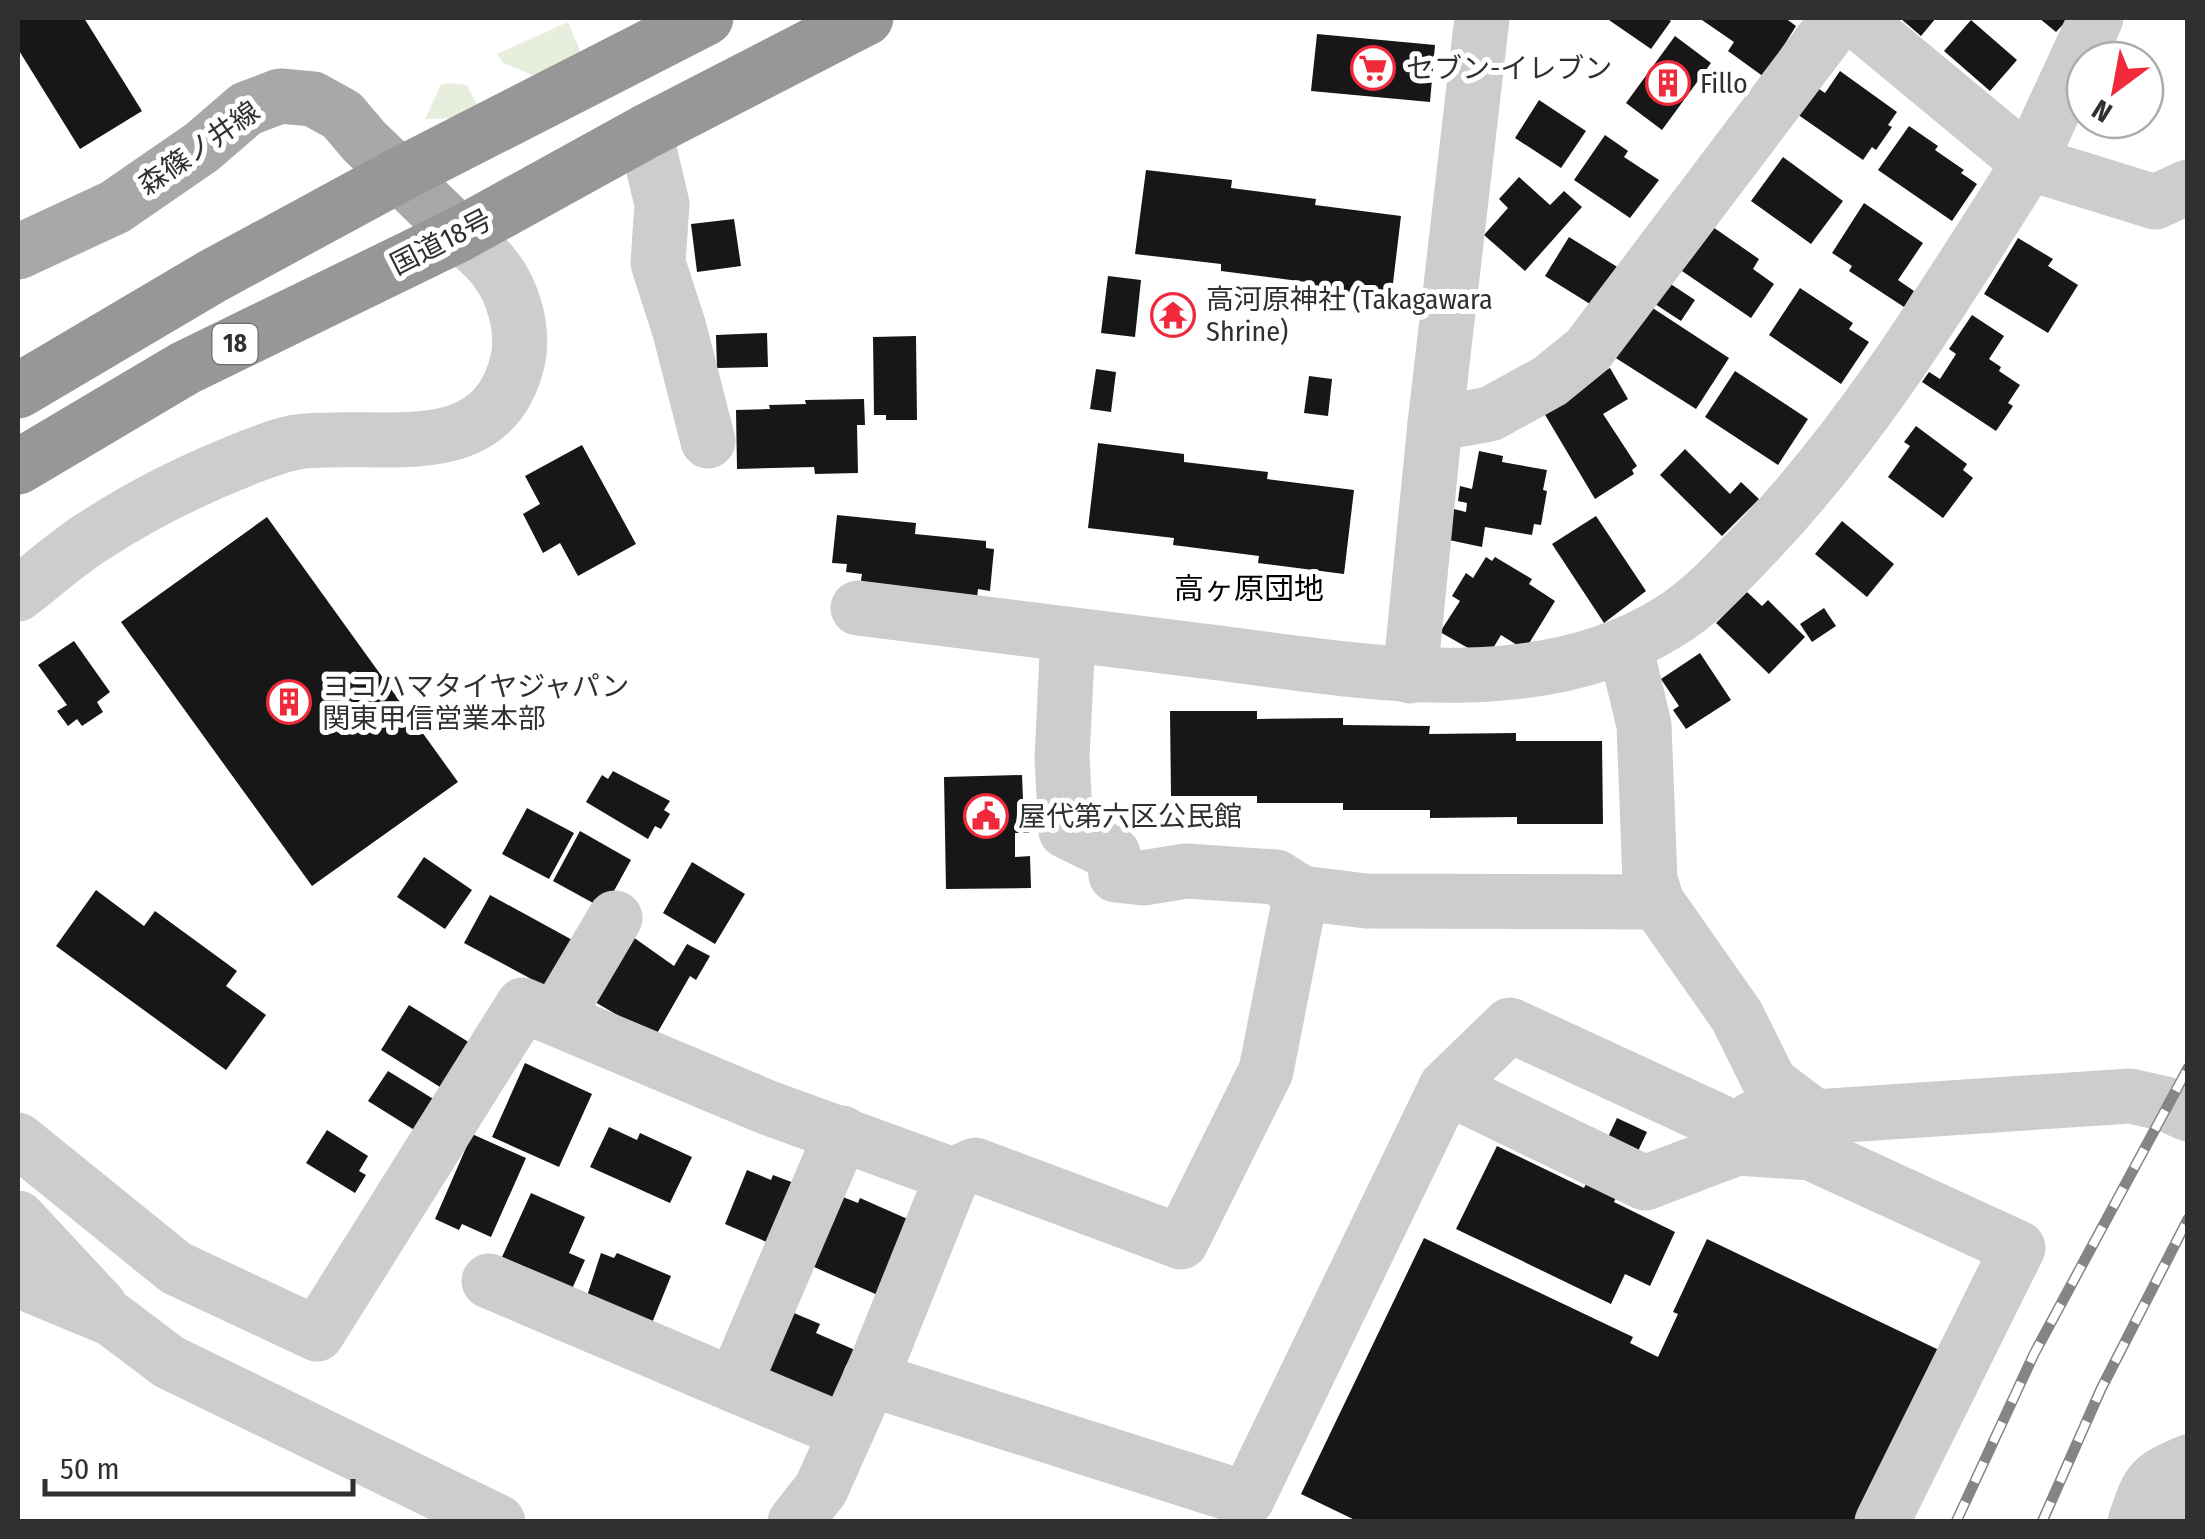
<svg xmlns="http://www.w3.org/2000/svg" width="2205" height="1539" font-family="'Fira Sans Condensed','Noto Sans JP',sans-serif">
<style>
.green{fill:#e7eede}
.building{fill:#171717}
.lines{fill:none;stroke-linecap:round;stroke-linejoin:round}
.minor{stroke:#cdcdcd;stroke-width:55}
.major{stroke:#a8a8a8;stroke-width:55}
.highway{stroke:#979797;stroke-width:55}
.rail-casing{stroke:#858585;stroke-width:11}
.rail{stroke:#fff;stroke-width:8;stroke-dasharray:22;stroke-linecap:butt}
.labels{text-anchor:middle;dominant-baseline:central;stroke-width:10;stroke-linejoin:round;paint-order:stroke}
.shield{fill:#fff;stroke:#6e6e6e;stroke-width:2.5}
.shield-label{font-size:25px;font-weight:bold;fill:#303030}
.poi-label{font-size:28px;fill:#303030;stroke:#fff;text-anchor:start}
.street-label{font-size:28px;fill:#303030;stroke:#fff}
.neighbourhood-label{font-size:30px;fill:#000;stroke:#fff}
</style>
<rect width="100%" height="100%" fill="#fff"/>
<g class="green">
<polygon points="568,22 582,55 537,77 503,63 497,54"/>
<polygon points="447,83 467,85 478,107 458,118 425,119 441,85"/>
</g>
<g class="building">
<polygon points="18,18 84,18 142,111 80,149 18,49"/>
<polygon points="1606,18 1666,18 1671,21 1651,49"/>
<polygon points="1699,18 1785,18 1796,26 1764,77 1728,51 1734,42"/>
<polygon points="1900,18 1936,18 1921,36"/>
<polygon points="2039,18 2069,18 2056,32"/>
<polygon points="1971,20 2017,60 1990,91 1944,51"/>
<polygon points="1317,34 1435,45 1430,102 1311,91"/>
<polygon points="1675,36 1711,63 1662,130 1626,103"/>
<polygon points="1840,71 1897,112 1888,125 1892,127 1876,150 1872,147 1863,160 1797,114 1816,87 1825,93"/>
<polygon points="1539,100 1586,131 1561,168 1515,138"/>
<polygon points="1909,126 1938,146 1935,150 1964,170 1961,173 1977,184 1952,221 1878,170"/>
<polygon points="1605,135 1628,151 1624,157 1659,180 1630,218 1574,180"/>
<polygon points="1783,157 1843,201 1811,244 1751,201"/>
<polygon points="1146,170 1232,180 1231,188 1316,199 1315,205 1401,216 1391,300 1305,289 1306,282 1221,271 1221,264 1135,254"/>
<polygon points="1519,177 1550,205 1564,191 1582,207 1525,271 1484,235 1508,208 1499,199"/>
<polygon points="1864,203 1923,243 1898,280 1914,291 1904,307 1849,271 1852,266 1832,253"/>
<polygon points="734,219 741,266 697,272 691,224"/>
<polygon points="1710,225 1759,259 1753,269 1774,284 1751,318 1679,269"/>
<polygon points="1569,237 1619,268 1590,304 1545,276"/>
<polygon points="2018,238 2053,259 2048,266 2078,285 2048,333 1984,294"/>
<polygon points="1108,276 1141,280 1135,337 1101,333"/>
<polygon points="1669,283 1695,300 1681,321 1655,304"/>
<polygon points="1800,288 1853,323 1849,329 1869,342 1841,384 1769,335"/>
<polygon points="1645,303 1729,358 1696,409 1611,355"/>
<polygon points="1972,315 2004,336 1989,359 2001,367 1999,371 2020,385 2008,403 2013,406 1996,431 1922,382 1929,372 1940,379 1956,354 1949,349"/>
<polygon points="767,333 768,367 717,368 716,335"/>
<polygon points="916,336 917,420 886,420 886,415 874,415 873,337"/>
<polygon points="1610,368 1628,399 1603,414 1637,466 1632,470 1634,474 1595,499 1544,413 1559,397"/>
<polygon points="1096,369 1116,372 1111,412 1090,409"/>
<polygon points="1735,371 1808,419 1778,465 1705,417"/>
<polygon points="1309,376 1332,379 1328,416 1304,413"/>
<polygon points="864,399 865,425 857,425 858,473 815,474 814,467 737,469 736,410 770,409 769,405 806,404 805,400"/>
<polygon points="1916,426 1967,464 1963,470 1973,478 1943,518 1888,477 1910,446 1904,442"/>
<polygon points="1098,443 1184,454 1184,462 1268,472 1267,479 1354,490 1344,574 1258,563 1259,556 1173,545 1174,538 1088,528"/>
<polygon points="582,445 636,544 578,576 560,543 543,553 523,514 540,504 525,476"/>
<polygon points="1685,449 1730,494 1741,482 1759,499 1722,536 1660,475"/>
<polygon points="1479,451 1503,456 1502,462 1547,470 1543,490 1547,491 1541,525 1534,524 1532,535 1485,527 1482,547 1449,540 1454,509 1466,512 1467,503 1458,501 1460,486 1472,489"/>
<polygon points="837,515 916,523 915,534 986,541 986,548 994,549 990,591 978,589 977,598 860,586 862,574 846,572 847,564 832,563"/>
<polygon points="1596,516 1646,591 1604,623 1552,544"/>
<polygon points="267,517 458,782 312,886 121,622"/>
<polygon points="1842,521 1894,564 1867,597 1815,554"/>
<polygon points="1486,557 1492,561 1495,557 1532,579 1529,584 1555,601 1525,650 1501,635 1492,650 1468,648 1440,632 1460,601 1452,596 1466,573 1473,578"/>
<polygon points="1747,592 1762,606 1768,600 1805,637 1769,674 1716,623"/>
<polygon points="1824,608 1836,626 1812,642 1800,624"/>
<polygon points="74,641 110,692 97,702 103,712 82,726 77,719 68,726 57,711 67,705 38,665"/>
<polygon points="1700,653 1731,700 1686,729 1673,710 1679,706 1661,679"/>
<polygon points="1170,711 1257,711 1257,719 1343,718 1343,725 1430,726 1429,734 1516,733 1516,741 1602,741 1603,824 1517,824 1517,817 1430,818 1430,810 1343,810 1343,803 1257,803 1257,796 1171,796"/>
<polygon points="613,771 670,801 664,810 670,814 661,829 655,826 648,839 586,802 602,775 608,779"/>
<polygon points="1022,775 1023,799 1028,799 1029,833 1015,833 1015,857 1030,856 1031,888 946,889 944,777"/>
<polygon points="527,808 574,833 549,879 502,854"/>
<polygon points="580,831 631,860 604,909 553,881"/>
<polygon points="424,857 472,890 445,929 397,897"/>
<polygon points="692,862 745,894 715,944 663,913"/>
<polygon points="96,890 144,926 155,911 237,971 226,986 266,1015 226,1070 56,946"/>
<polygon points="490,895 576,942 550,989 464,943"/>
<polygon points="633,937 674,966 687,944 710,956 696,980 690,976 655,1037 595,1002"/>
<polygon points="409,1005 475,1046 440,1087 381,1050"/>
<polygon points="525,1063 592,1094 559,1167 492,1137"/>
<polygon points="388,1071 435,1100 416,1131 368,1101"/>
<polygon points="1617,1118 1647,1132 1614,1202 1675,1232 1650,1286 1625,1274 1611,1304 1456,1229 1497,1146 1584,1188"/>
<polygon points="609,1127 637,1140 640,1133 692,1157 670,1203 590,1167"/>
<polygon points="327,1130 368,1156 359,1171 366,1175 355,1193 306,1163"/>
<polygon points="472,1134 526,1158 491,1237 462,1224 459,1230 435,1219"/>
<polygon points="747,1170 771,1180 773,1175 794,1183 769,1243 725,1224"/>
<polygon points="531,1193 585,1217 569,1253 585,1260 572,1289 502,1257"/>
<polygon points="838,1195 858,1203 860,1198 912,1221 880,1296 814,1267"/>
<polygon points="1424,1238 1633,1337 1630,1343 1658,1357 1678,1314 1673,1312 1707,1239 1939,1350 1857,1522 1359,1522 1301,1494"/>
<polygon points="601,1253 614,1258 617,1253 671,1276 652,1323 587,1296"/>
<polygon points="794,1313 820,1324 816,1333 855,1350 833,1401 763,1370"/>
</g>
<g class="lines">
<g class="minor">
<polyline points="2096,18 2029,163 2155,202 2188,187"/>
<polyline points="645,132 662,204 658,263 679,328 708,441"/>
<polyline points="1435,424 1490,414 1550,381 1588,350 1839,18"/>
<path d="M 18,594 C 44,574 69,551 97,534 C 143,504 196,478 247,458 C 265,451 287,442 306,441 C 387,433 494,466 518,359 C 524,328 513,290 493,266 C 484,254 470,244 460,234"/>
<path d="M 858,608 C 970,622 1082,636 1195,650 C 1346,668 1529,708 1667,623 C 1702,602 1728,572 1756,543 C 1864,430 1945,295 2029,163 L 1854,18"/>
<polyline points="1068,635 1062,758 1066,831 1113,854 1116,875 1143,878 1186,871 1276,877 1301,893"/>
<polyline points="1625,646 1644,725 1650,880 1657,902 1737,1016 1770,1083 1815,1117 2130,1096 2166,1104 2188,1114"/>
<polyline points="1410,676 1435,424 1482,18"/>
<polyline points="556,1018 615,918"/>
<polyline points="1446,1087 1645,1183 1737,1148 1752,1119"/>
<polyline points="18,1140 176,1268 317,1334 523,1005 766,1107 953,1175"/>
<polyline points="18,1218 100,1306"/>
<polyline points="18,1280 112,1319 169,1362 498,1522"/>
<polyline points="489,1281 734,1385 842,1133"/>
<polyline points="870,1379 1247,1499 1446,1087 1510,1025 1718,1121 1737,1148 1811,1153 2018,1248 1882,1522"/>
<polyline points="734,1385 846,1432"/>
<polyline points="795,1522 821,1489 876,1366 953,1175 975,1165 1181,1242 1266,1071 1301,893 1366,901 1657,902"/>
<path d="M 2135,1522 C 2149,1482 2148,1479 2188,1462"/>
<polyline points="2186,1522 2188,1517"/>
</g>
<polyline class="major" points="18,252 115,207 202,147 246,109 280,96 313,99 342,115 364,141 460,234"/>
<g class="highway">
<polyline points="18,391 211,277 399,175 706,18"/>
<polyline points="18,467 185,368 460,234 645,132 866,18"/>
</g>
<g class="rail-casing">
<g id="rail">
<polyline points="1956,1522 2034,1354 2188,1068"/>
<polyline points="2042,1522 2101,1389 2188,1219"/>
</g>
</g>
<use href="#rail" class="rail"/>
</g>
<defs>
<g id="supermarket-ring" transform="scale(2.25)"><circle r="9.5" fill="#fff" stroke="#f02a3a" stroke-width="1.5"/><path d="M-6-5.5h2.5l.6 2H6L4.5 2H-2.5L-4.4-4H-6ZM-1.5 3.2a1.3 1.3 0 1 0 .1 0ZM3 3.2a1.3 1.3 0 1 0 .1 0Z" fill="#f02a3a"/></g>
<g id="building-ring" transform="scale(2.25)"><circle r="9.5" fill="#fff" stroke="#f02a3a" stroke-width="1.5"/><path d="M-4-6H4V6H1V3H-1V6H-4ZM-2.5-4.3h1.7v1.8h-1.7ZM.8-4.3h1.7v1.8H.8ZM-2.5-1h1.7V.8h-1.7ZM.8-1h1.7V.8H.8Z" fill="#f02a3a"/></g>
<g id="temple-ring" transform="scale(2.25)"><circle r="9.5" fill="#fff" stroke="#f02a3a" stroke-width="1.5"/><path d="M0-6L5-2H3V0L6.5 2.5H4V6H1.5V3h-3V6H-4V2.5H-6.5L-3 0V-2H-5Z" fill="#f02a3a"/></g>
<g id="civic-ring" transform="scale(2.25)"><circle r="9.5" fill="#fff" stroke="#f02a3a" stroke-width="1.5"/><path d="M-.6-6.5H3V-4.5H.6V-3L4-1V1h2V6H-6V1h2V-1L-.6-3ZM-1.2 2.5V6h2.4V2.5Z" fill="#f02a3a"/></g>
</defs>
<g fill-rule="evenodd">
<use href="#supermarket-ring" x="1373" y="68"/>
<use href="#building-ring" x="1668" y="83"/>
<use href="#temple-ring" x="1173" y="315"/>
<use href="#building-ring" x="289" y="702"/>
<use href="#civic-ring" x="986" y="816"/>
</g>
<g class="labels">
<rect class="shield" x="212.5" y="324" width="45" height="40" rx="8"/>
<g class="shield-label">
<text x="235" y="344">18</text>
</g>
<g class="poi-label">
<text x="1406" y="68">セブン-イレブン</text>
<text x="1700" y="83">Fillo</text>
<text x="1206" y="299">高河原神社 (Takagawara<tspan x="1206" dy="32">Shrine)</tspan></text>
<text x="322" y="686">ヨコハマタイヤジャパン<tspan x="322" dy="32">関東甲信営業本部</tspan></text>
<text x="1018" y="816">屋代第六区公民館</text>
</g>
<g class="street-label">
<text transform="translate(199 148) rotate(-35)">森篠ノ井線</text>
<text transform="translate(441 242) rotate(-27)">国道18号</text>
</g>
<g class="neighbourhood-label">
<text x="1249" y="589">高ヶ原団地</text>
</g>
</g>
<rect width="2205" height="1539" fill="none" stroke="#303030" stroke-width="40"/>
<g transform="translate(2115 90) rotate(212)"><circle r="48" fill="#ffffff" stroke="#acacac" stroke-width="2.5"/>
<path d="M0-8L18 38L0 25L-18 38Z" fill="#f02a3a"/>
<text y="-15" font-size="28" font-weight="bold" text-anchor="middle" fill="#303030">N</text>
</g>
<path d="M45 1479v15h308v-15" fill="none" stroke="#303030" stroke-width="5"/>
<text x="60" y="1479" font-size="30" fill="#303030" stroke="#ffffff" stroke-width="8" paint-order="stroke">50 m</text>
</svg>
